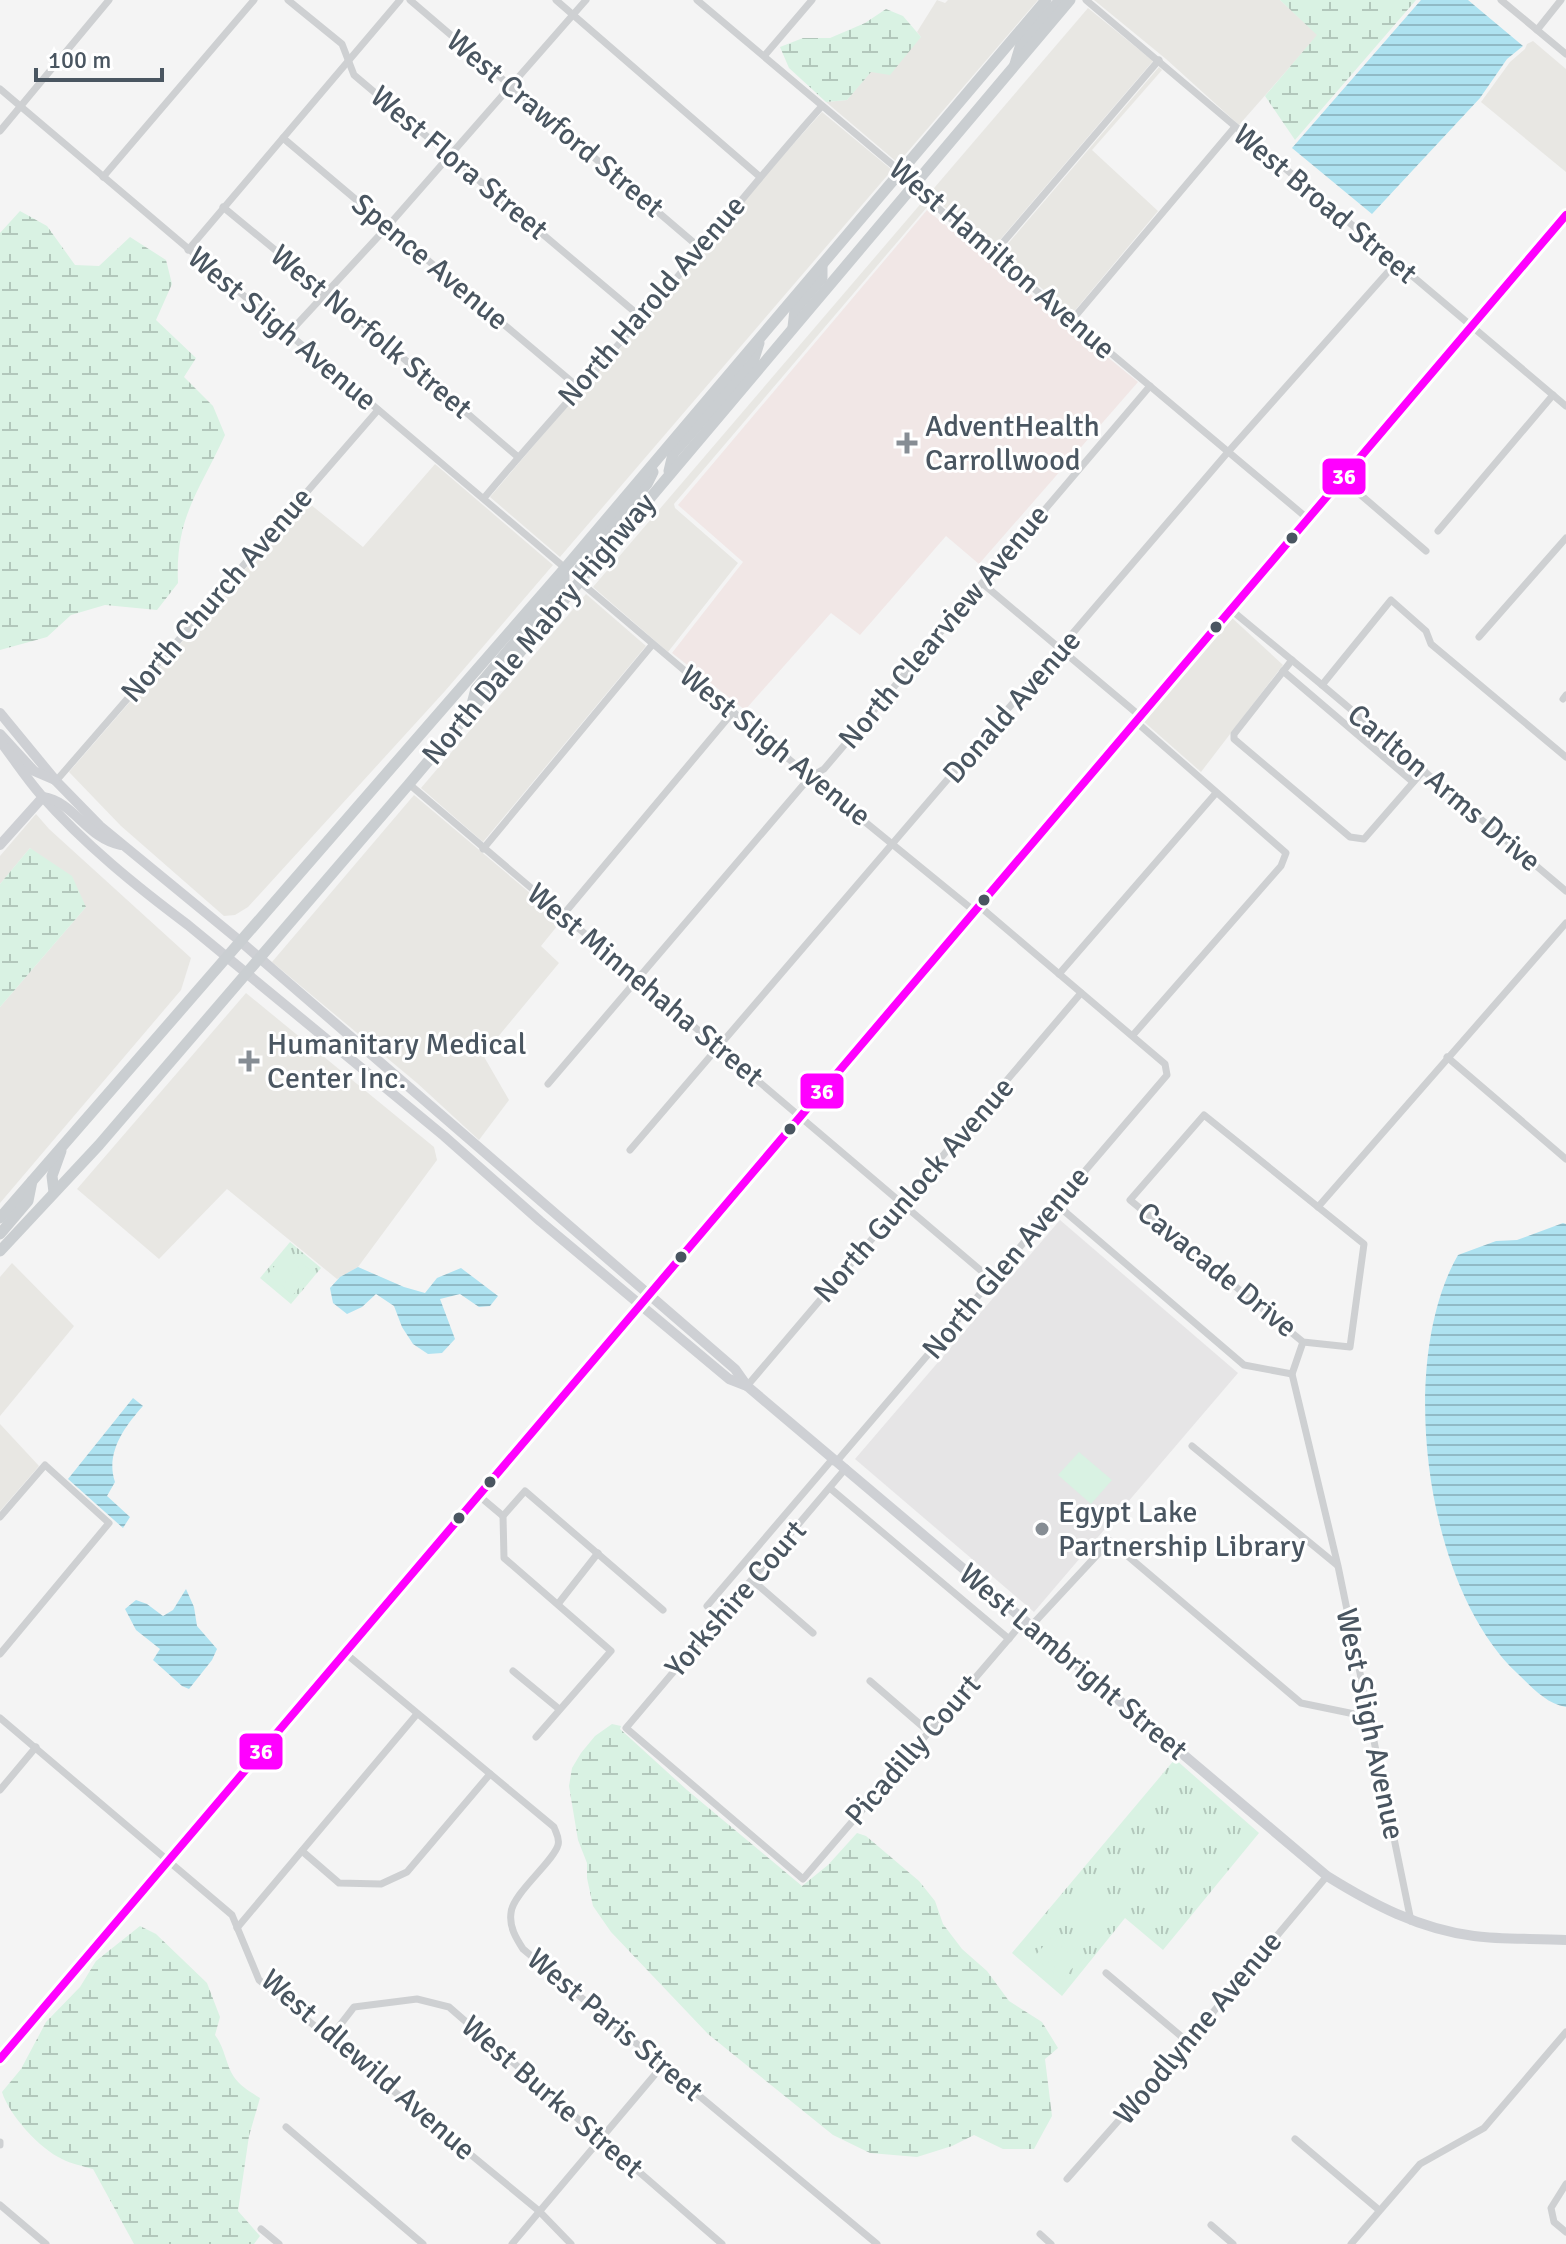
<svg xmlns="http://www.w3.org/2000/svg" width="1566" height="2244" font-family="Signika,sans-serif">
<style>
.commercial{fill:#e8e7e3}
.education{fill:#e6e5e6}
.medical{fill:#f1e7e6}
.grass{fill:url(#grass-tufts)}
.wetland{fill:url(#wetland-marsh)}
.pitch{fill:#d9f2e3}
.water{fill:url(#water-rules)}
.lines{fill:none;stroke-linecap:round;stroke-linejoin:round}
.street{stroke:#ced0d2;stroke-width:7}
.secondary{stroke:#ced0d4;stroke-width:10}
.primary{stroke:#caced1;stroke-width:11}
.bus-1-casing{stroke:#fff;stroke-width:14}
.bus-1{stroke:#f0f;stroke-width:8}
.poi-dot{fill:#868d94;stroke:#fff;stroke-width:3}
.bus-dot{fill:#4a5661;stroke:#fff;stroke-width:3}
.labels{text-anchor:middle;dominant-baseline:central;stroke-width:6;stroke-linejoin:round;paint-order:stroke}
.street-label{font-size:30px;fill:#4a5661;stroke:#fff}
.poi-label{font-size:30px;fill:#4a5661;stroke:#fff;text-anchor:start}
.line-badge{stroke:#fff;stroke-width:3}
.badge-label{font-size:22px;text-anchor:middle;font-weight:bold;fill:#fff}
</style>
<defs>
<pattern id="grass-tufts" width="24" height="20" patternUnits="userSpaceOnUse" patternTransform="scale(2)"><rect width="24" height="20" fill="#d9f2e3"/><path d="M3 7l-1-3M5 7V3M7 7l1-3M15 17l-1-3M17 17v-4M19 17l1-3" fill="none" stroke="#b2c7bb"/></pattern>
<pattern id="wetland-marsh" width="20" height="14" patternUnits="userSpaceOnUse" patternTransform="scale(2)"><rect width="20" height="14" fill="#d9f2e3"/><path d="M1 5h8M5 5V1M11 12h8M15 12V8" fill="none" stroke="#b2c7bb"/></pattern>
<pattern id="water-rules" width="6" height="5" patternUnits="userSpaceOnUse" patternTransform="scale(2)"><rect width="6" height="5" fill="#aee2f0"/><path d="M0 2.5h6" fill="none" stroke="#90bac6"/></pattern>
</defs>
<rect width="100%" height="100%" fill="#f4f4f4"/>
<g class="commercial">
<polygon points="937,0 945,3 948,0 1038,0 898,163 826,102 847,100 871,71 921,37 917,32"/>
<polygon points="1094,0 1280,0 1318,35 1239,125 1166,59"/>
<polygon points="1088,8 1153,61 993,248 929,194"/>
<polygon points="1533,41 1566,69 1566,172 1481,102 1510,62 1525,49 1527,44"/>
<polygon points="1159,67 1162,70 1092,150 1158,211 1072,314 1000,253"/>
<polygon points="822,112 892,170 560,557 490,497 581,390 642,325 762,179"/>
<polygon points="923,201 928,206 674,504 675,508 738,563 668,652 593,587"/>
<polygon points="435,464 553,565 445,691 248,907 235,915 224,916 121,826 69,772 305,500 363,547"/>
<polygon points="586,594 646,646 483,842 421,788"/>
<polygon points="1231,617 1283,665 1201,772 1142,720"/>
<polygon points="414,795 562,920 541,946 559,963 483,1055 509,1100 479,1140 417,1083 272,962"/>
<polygon points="36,814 49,829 191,958 181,990 0,1203 0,1007 86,907 30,848 0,884 0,856"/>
<polygon points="246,993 434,1147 437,1160 358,1267 337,1279 227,1189 159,1259 77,1189"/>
<polygon points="12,1263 74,1326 0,1416 0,1277"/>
<polygon points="0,1424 39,1466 0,1511"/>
</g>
<polygon class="education" points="1060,1220 1238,1373 1034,1612 855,1459"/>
<polygon class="medical" points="927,210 1138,382 979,564 946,536 860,635 831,613 745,710 672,653 743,562 678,505"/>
<g class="grass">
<polygon points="290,1242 321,1268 291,1304 260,1278"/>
<polygon points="1175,1759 1259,1833 1163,1950 1125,1918 1062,1996 1012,1953"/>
</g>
<g class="wetland">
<polygon points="1280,0 1416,0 1295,140 1265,96 1317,35"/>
<polygon points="886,9 903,16 921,37 890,75 871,72 847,100 826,102 789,68 780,47 803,38 830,38 865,23"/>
<path d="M 20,211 L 47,226 L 75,265 L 99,266 L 130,237 L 166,260 L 172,284 L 156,320 L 196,358 L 184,377 L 213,406 L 225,435 C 199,492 175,517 178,583 L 157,610 L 105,605 L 71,615 L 47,637 L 0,650 L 0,233 Z"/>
<polygon points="30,848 72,876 86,907 0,1007 0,884"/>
<polygon points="612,1724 621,1726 620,1729 687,1790 802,1886 828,1865 857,1833 866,1836 919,1881 935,1901 943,1924 962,1949 987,1971 1009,2001 1042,2022 1058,2048 1045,2059 1052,2116 1034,2149 1003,2149 974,2135 952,2146 917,2157 870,2153 833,2135 708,2034 611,1932 593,1906 587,1878 587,1863 578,1840 569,1786 572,1768 581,1753 595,1736"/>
<path d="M 140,1926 L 156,1934 L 207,1983 L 220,2017 L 215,2035 C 225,2048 226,2066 234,2077 C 241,2087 251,2092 260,2098 L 249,2136 L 238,2211 L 260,2236 L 254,2244 L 134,2244 L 93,2169 C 83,2166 71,2164 62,2159 C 40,2149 9,2115 2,2092 L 21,2069 L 46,2022 L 80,1987 L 96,1961 Z"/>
</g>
<g class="pitch">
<polygon points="287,1251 298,1260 279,1284 268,1274"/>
<polygon points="302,1263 312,1272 293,1295 282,1286"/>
<polygon points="1079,1452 1112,1480 1091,1504 1058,1475"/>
<polygon points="1084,1884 1115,1910 1093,1936 1062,1910"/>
<polygon points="1054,1934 1065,1943 1045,1966 1034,1957"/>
<polygon points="1071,1948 1082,1957 1062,1980 1051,1971"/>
</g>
<g class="water">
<polygon points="1421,0 1468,0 1523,46 1507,59 1480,98 1372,214 1292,148"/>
<path d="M 1563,1223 L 1566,1224 L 1566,1707 C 1546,1704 1531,1686 1517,1673 C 1425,1587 1396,1363 1458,1255 L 1496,1241 L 1517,1240 Z"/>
<polygon points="358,1267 404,1287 425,1293 437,1278 461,1268 498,1296 490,1306 479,1307 460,1294 440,1299 455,1339 442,1353 428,1354 413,1344 402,1327 394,1306 376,1294 362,1307 347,1314 333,1303 330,1288 340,1277"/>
<path d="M 133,1398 L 143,1406 C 125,1426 105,1453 115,1482 L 107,1496 L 130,1517 L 123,1528 L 68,1479 Z"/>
<polygon points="186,1589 194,1607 197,1626 217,1649 212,1660 189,1689 182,1686 153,1660 160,1649 136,1630 125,1609 136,1600 147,1604 163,1616 173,1610"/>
</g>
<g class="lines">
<g class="street">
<polyline points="288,0 342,44 354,75 642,318"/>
<polyline points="410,0 700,248"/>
<polyline points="556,0 759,176"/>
<polyline points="697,0 901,172 913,187 1307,518"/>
<polyline points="1086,0 1566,406"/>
<polyline points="1501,0 1566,54"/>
<polyline points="1537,30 1561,0"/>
<polyline points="765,55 812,0"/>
<polyline points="0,89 565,568"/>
<polyline points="0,131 109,0"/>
<polyline points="283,138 578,387"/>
<polyline points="103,177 254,0"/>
<polyline points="223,207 325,291 518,457"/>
<polyline points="188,250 400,0"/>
<polyline points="993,254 1159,60"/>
<polyline points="1072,320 1234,128"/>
<polyline points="288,334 388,226 586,0"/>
<polyline points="1341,478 1426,551"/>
<path d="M 484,498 C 535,437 588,379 641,319 C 703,249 760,175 822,106"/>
<polyline points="1438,531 1553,395"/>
<polyline points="579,581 810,777 973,910"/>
<polyline points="982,583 1140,716"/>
<polyline points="1230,609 1322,685 1391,600 1426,631 1431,644 1566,757"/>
<polyline points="1479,637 1566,538"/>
<polyline points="1292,660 1234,734 1234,739 1350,837 1364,839 1424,770"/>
<polyline points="1283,671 1413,782"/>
<polyline points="1322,685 1566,891"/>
<polyline points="1563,699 1566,695"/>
<polyline points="56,781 378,410"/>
<polyline points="409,784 992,1280"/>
<polyline points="483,849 652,645"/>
<polyline points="563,915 733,712"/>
<polyline points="1059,974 1216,793"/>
<polyline points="1133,1035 1281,866 1286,853 1135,721"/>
<polyline points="1447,1057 1566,1159"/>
<polyline points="548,1084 810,777 824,769 1150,386"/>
<polygon points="1204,1115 1364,1244 1350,1347 1303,1342 1130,1200"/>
<polyline points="630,1150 1228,452 1395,264"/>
<polyline points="1056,1204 1244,1365 1292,1374"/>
<polyline points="1318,1207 1566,923"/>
<polyline points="1303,1342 1292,1374 1338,1566 1411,1921"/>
<polyline points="747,1386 1081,993"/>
<polyline points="1192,1446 1337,1565"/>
<polyline points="846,1468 626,1728 803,1879 1024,1621"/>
<polyline points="831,1489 1009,1639"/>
<polyline points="478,1495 503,1516"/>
<polyline points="0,1517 45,1465 109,1523 0,1654"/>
<polyline points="752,1580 813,1633"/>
<polyline points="558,1604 598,1553"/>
<polyline points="707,1606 830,1462 837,1461 1167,1075 1165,1064 978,905"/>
<polyline points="1031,1626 1110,1541 1301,1703 1369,1717"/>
<path d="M 345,1653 L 554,1827 C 556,1833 560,1838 558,1845 C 554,1861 512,1894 511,1913 C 509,1927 516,1938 523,1949 L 877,2244"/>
<polyline points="513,1671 559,1709"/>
<polyline points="870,1681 929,1732"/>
<polyline points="0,1718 232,1915 259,1980 539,2211 571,2244"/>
<polyline points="536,1737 611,1651 504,1558 503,1516 525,1491 663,1610"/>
<polyline points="0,1790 36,1747"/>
<polyline points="302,1851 339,1883 381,1884 407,1872 490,1774"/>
<polyline points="237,1928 417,1714"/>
<polyline points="1106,1973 1188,2042"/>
<polyline points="330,2038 354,2007 417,1999 449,2007 722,2244"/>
<polyline points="286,2127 423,2244"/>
<polyline points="1295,2139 1379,2210"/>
<polyline points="0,2142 0,2145"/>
<polyline points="1067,2179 1188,2042 1327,1876"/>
<polyline points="1566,2184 1551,2208 1554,2222 1566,2232"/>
<polyline points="0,2205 46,2244"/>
<polyline points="1211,2225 1233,2244"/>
<polyline points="261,2229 279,2244"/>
<polyline points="1040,2234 1051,2244"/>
<polyline points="512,2244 663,2065"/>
<polyline points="1351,2244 1420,2164 1484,2128 1566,2032"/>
</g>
<g class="secondary">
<path d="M 0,713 L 56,781 L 100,826 L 240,941 L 735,1369 L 747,1386 L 1327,1876 C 1372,1904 1419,1929 1474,1936 C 1504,1940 1536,1938 1566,1940"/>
<polyline points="0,734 34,771 55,780"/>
<path d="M 0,741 C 14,759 26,778 41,795 C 84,844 136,886 188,925 L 444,1136 L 540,1221 L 729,1379 L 747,1386"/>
<path d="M 0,845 L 43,797 C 75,802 86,838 121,845"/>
<polyline points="0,2059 978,905 1566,215"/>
</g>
<g class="primary">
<polyline points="1015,64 1021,44 1060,0"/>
<polyline points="793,327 795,310 822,278 822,265"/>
<polyline points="669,471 673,454 753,362 759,343"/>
<polyline points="579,577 580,568 586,556 647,484 653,472"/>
<polyline points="472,704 476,689 555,594 564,580 564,573"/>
<polyline points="54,1192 52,1176 61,1151"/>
<polyline points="0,1218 565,568 1046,0"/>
<polyline points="0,1234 28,1201 32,1181"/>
<polyline points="0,1251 99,1145 409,784 1070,0"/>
</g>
<g class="bus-1-casing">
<polyline id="bus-1" points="0,2059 1566,215"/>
</g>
<use href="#bus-1" class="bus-1"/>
</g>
<g class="poi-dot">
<path d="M903 431h8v8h8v8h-8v8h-8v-8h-8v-8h8z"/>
<path d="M245 1049h8v8h8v8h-8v8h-8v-8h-8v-8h8z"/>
<circle cx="1042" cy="1529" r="8"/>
</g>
<g class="bus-dot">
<circle cx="1292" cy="538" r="7"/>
<circle cx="1216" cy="627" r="7"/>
<circle cx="984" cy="900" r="7"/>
<circle cx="790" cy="1129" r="7"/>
<circle cx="681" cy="1257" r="7"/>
<circle cx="490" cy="1482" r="7"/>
<circle cx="459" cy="1518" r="7"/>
</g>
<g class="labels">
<g class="street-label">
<text transform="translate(555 124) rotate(40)">West Crawford Street</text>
<text transform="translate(459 163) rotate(40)">West Flora Street</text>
<text transform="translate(1325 204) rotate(40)">West Broad Street</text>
<text transform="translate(1002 259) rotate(41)">West Hamilton Avenue</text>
<text transform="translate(430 262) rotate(40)">Spence Avenue</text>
<text transform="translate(652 301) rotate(-49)">North Harold Avenue</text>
<text transform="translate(282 329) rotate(40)">West Sligh Avenue</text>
<text transform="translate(371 332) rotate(40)">West Norfolk Street</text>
<text transform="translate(217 595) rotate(-49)">North Church Avenue</text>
<text transform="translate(944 627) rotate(-50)">North Clearview Avenue</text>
<text transform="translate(539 629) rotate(-50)">North Dale Mabry Highway</text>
<text transform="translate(1012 707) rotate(-49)">Donald Avenue</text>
<text transform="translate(775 746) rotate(39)">West Sligh Avenue</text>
<text transform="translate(1444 788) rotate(40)">Carlton Arms Drive</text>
<text transform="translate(645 985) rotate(40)">West Minnehaha Street</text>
<text transform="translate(914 1190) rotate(-49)">North Gunlock Avenue</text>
<text transform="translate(1006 1263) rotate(-50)">North Glen Avenue</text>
<text transform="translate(1217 1270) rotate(39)">Cavacade Drive</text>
<text transform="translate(736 1599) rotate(-49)">Yorkshire Court</text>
<text transform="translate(1073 1662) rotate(40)">West Lambright Street</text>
<text transform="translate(1370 1724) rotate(78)">West Sligh Avenue</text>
<text transform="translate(913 1750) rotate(-49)">Picadilly Court</text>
<text transform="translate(615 2025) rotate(40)">West Paris Street</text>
<text transform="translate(1198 2028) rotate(-50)">Woodlynne Avenue</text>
<text transform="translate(368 2065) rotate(41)">West Idlewild Avenue</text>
<text transform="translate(552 2097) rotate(41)">West Burke Street</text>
</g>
<g class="poi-label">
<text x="925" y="426">AdventHealth<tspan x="925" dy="34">Carrollwood</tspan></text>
<text x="267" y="1044">Humanitary Medical<tspan x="267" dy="34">Center Inc.</tspan></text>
<text x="1058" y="1512">Egypt Lake<tspan x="1058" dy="34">Partnership Library</tspan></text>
</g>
</g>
<g class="line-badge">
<rect x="1321" y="457" width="46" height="39" rx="8" fill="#f0f"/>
<rect x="799" y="1072" width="46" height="38" rx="8" fill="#f0f"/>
<rect x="238" y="1732" width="46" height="39" rx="8" fill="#f0f"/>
</g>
<g class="badge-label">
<text x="1344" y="484">36</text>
<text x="822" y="1099">36</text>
<text x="261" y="1759">36</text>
</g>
<path d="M36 68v12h126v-12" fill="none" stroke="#4a5661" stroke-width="4"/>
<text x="48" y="68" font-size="24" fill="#4a5661" stroke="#ffffff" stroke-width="6" paint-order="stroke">100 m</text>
</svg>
